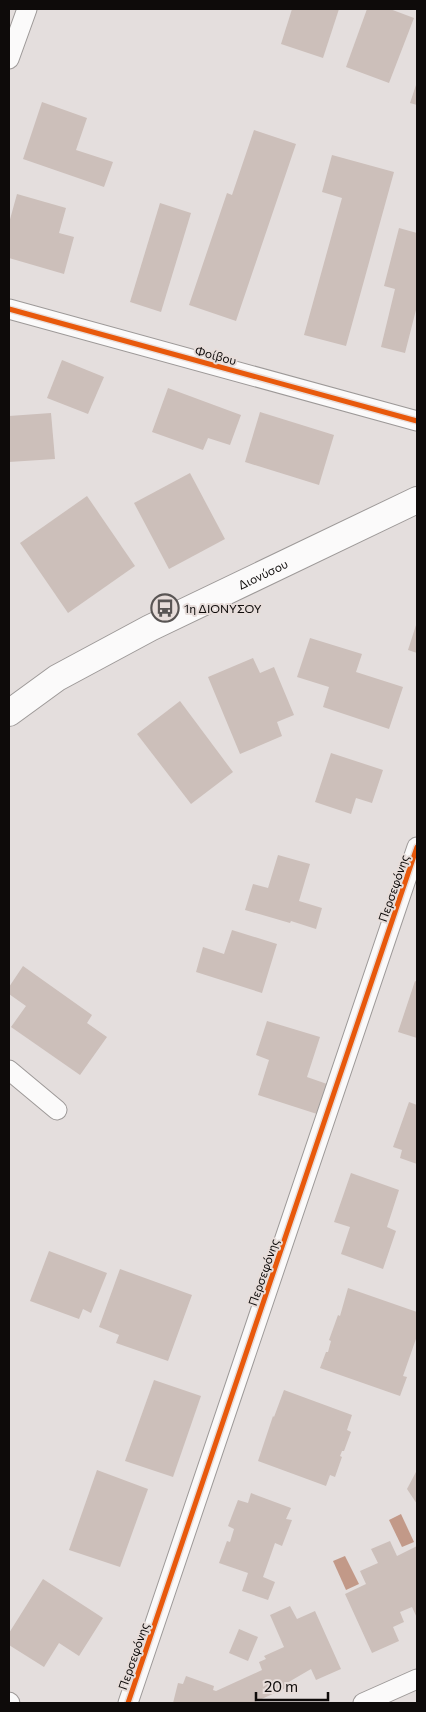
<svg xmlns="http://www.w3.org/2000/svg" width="426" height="1712" font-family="Commissioner,sans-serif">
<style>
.water{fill:#c29988}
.building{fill:#ccbfba}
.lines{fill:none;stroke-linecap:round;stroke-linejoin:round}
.street-casing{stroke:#9d9998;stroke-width:21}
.secondary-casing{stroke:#9d9998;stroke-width:28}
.street{stroke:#fbfafa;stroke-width:19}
.secondary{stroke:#fbfafa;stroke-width:26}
.cycleway-casing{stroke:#e7ddda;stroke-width:8}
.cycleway{stroke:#e8590c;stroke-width:5}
.labels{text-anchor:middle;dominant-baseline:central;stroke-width:4;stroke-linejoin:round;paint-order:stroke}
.street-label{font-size:12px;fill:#0e0b0a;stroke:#e7ddda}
.poi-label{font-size:12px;fill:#0e0b0a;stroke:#e7ddda;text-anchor:start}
</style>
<rect width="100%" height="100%" fill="#e4dedd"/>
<g class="water">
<polygon points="401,1514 414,1542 402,1547 389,1520"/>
<polygon points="345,1556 359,1584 346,1590 333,1561"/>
</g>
<g class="building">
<polygon points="292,9 339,9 323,58 281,44"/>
<polygon points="367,9 390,9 414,18 389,83 346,67"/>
<polygon points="417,82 417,105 410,103"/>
<polygon points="42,102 87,118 76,150 113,162 104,187 23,159"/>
<polygon points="254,130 296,144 236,321 189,305 227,193 232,195"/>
<polygon points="332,155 394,172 346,346 304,335 342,198 322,192"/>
<polygon points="17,194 66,208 59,233 74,237 64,274 9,258 9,223"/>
<polygon points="160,203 191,213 161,312 130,302"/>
<polygon points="399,228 417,233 417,306 405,353 381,347 395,289 384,286"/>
<polygon points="62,360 104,377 88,414 47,398"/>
<polygon points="168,388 241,415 230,445 208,438 203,450 152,432"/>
<polygon points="260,412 334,435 319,485 245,462"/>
<polygon points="51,413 55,459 9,462 9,416"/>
<polygon points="190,473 225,539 169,569 134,503"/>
<polygon points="87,496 135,566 68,613 20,543"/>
<polygon points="417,622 417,653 408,650"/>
<polygon points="310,638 362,654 356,672 403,687 389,729 323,707 329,687 297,677"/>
<polygon points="253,658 260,673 274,667 294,715 277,722 282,736 240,754 208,677"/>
<polygon points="180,701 233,772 191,804 137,734"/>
<polygon points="331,753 383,770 372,803 356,798 351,814 315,802"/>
<polygon points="278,855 310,864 299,901 322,908 316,929 291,921 290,923 245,910 253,884 268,888"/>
<polygon points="232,930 277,944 262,993 196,972 203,947 224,954"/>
<polygon points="23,966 92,1015 87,1023 107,1037 80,1075 11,1027 26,1006 9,994 9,987"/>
<polygon points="415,981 417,982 417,1038 398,1032"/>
<polygon points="267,1021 320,1037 307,1077 327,1084 317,1114 258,1095 269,1060 256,1055"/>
<polygon points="409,1102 417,1105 417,1164 400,1158 402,1150 393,1147"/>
<polygon points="351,1173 399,1190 387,1227 396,1231 383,1269 341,1254 350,1227 334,1222"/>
<polygon points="49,1251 107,1273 91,1313 83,1309 79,1319 30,1301"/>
<polygon points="120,1269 192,1295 168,1361 116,1343 119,1335 99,1327"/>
<polygon points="348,1288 417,1312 417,1336 403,1376 407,1377 400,1396 320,1368 326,1352 328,1352 331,1341 329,1340 338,1315 340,1316"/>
<polygon points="154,1380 201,1396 173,1477 125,1461"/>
<polygon points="284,1390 352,1415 347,1430 351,1432 344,1451 342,1451 340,1456 342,1457 335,1477 330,1475 326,1486 258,1461 273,1416 274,1417"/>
<polygon points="97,1470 148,1489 120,1567 69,1550"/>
<polygon points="417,1470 417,1504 407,1489"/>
<polygon points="251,1493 291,1508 286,1519 292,1520 282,1546 275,1543 263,1577 275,1582 268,1600 242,1591 248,1573 219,1563 227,1541 230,1542 234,1529 228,1526 238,1500 248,1503"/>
<polygon points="390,1541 397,1556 417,1546 417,1618 412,1607 400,1612 404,1622 393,1627 399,1641 372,1653 345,1594 366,1584 360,1571 378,1563 371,1549"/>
<polygon points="43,1579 103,1618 79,1656 59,1643 44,1667 9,1645 9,1633"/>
<polygon points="290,1606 297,1619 315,1611 341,1669 316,1680 311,1669 287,1683 288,1687 253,1703 173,1703 178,1683 183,1684 186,1676 214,1686 213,1690 216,1691 262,1670 259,1662 266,1659 264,1656 284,1647 270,1615"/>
<polygon points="239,1629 258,1637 248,1661 229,1653"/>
</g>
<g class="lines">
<g class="street-casing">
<g id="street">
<polyline points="9,59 27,9"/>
<polyline points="9,309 417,421"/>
<polyline points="9,1070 57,1110"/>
<polyline points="9,1702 10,1703"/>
<polyline points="128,1703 417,847"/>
<polyline points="363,1703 417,1679"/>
</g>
</g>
<g class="secondary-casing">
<g id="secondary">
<path id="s1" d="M 9,713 L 57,678 L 150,628 L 417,500"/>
</g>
</g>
<use href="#street" class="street"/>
<use href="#secondary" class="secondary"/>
<g class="cycleway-casing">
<g id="cycleway">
<polyline points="9,309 417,421"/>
<polyline points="128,1703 417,847"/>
</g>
</g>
<use href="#cycleway" class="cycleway"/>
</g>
<defs>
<g id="bus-ring" transform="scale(1.4375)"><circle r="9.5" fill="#e7ddda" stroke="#595554" stroke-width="1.5"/><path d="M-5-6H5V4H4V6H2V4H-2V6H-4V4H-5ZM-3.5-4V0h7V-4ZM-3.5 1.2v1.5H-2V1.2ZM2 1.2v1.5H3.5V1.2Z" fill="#595554"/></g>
</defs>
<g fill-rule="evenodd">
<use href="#bus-ring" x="165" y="608"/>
</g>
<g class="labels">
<g class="street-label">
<text transform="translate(216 355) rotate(15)">Φοίβου</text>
<text stroke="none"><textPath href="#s1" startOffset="290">Διονύσου</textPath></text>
<text transform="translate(393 888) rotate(-71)">Περσεφόνης</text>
<text transform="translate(263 1272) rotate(-71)">Περσεφόνης</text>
<text transform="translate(133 1656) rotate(-71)">Περσεφόνης</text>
</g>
<g class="poi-label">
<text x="184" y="608">1η ΔΙΟΝΥΣΟΥ</text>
</g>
</g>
<rect width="426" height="1712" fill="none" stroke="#0e0b0a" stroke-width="20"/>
<path d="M256 1692v8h72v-8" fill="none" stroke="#0e0b0a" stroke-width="2.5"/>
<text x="264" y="1692" font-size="15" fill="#0e0b0a" stroke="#e7ddda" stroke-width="4" paint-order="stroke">20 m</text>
</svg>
